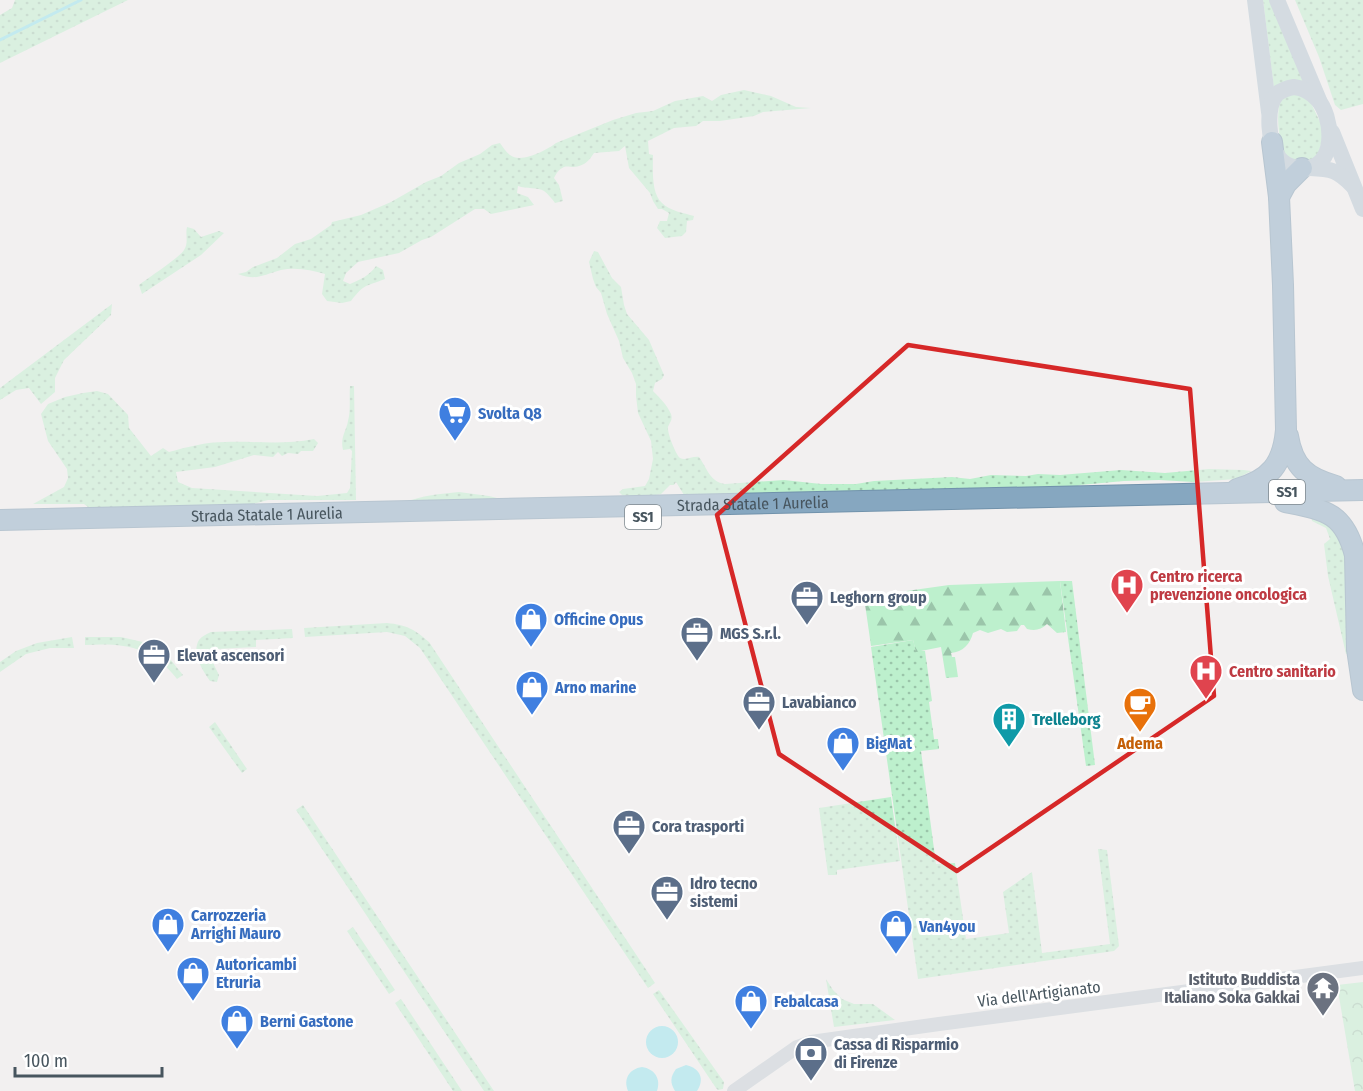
<svg xmlns="http://www.w3.org/2000/svg" width="1363" height="1091" font-family="'Fira Sans Condensed',sans-serif">
<style>
.grass{fill:url(#grass-dots)}
.forest{fill:url(#forest-firs)}
.park{fill:url(#park-crowns)}
.water{fill:#89e2ee}
.lines{fill:none;stroke-linecap:round;stroke-linejoin:round}
.stream{stroke:#89e2ee;stroke-width:3}
.highway-casing{stroke:#7192ab;stroke-width:22}
.minor{stroke:#c0cbd2;stroke-width:14}
.major{stroke:#afc2cf;stroke-width:16}
.highway{stroke:#86a7c0;stroke-width:20}
.marked{fill:none;stroke:#d62828;stroke-width:4.5;stroke-linejoin:round}
.labels{text-anchor:middle;dominant-baseline:central;stroke-width:6;stroke-linejoin:round;paint-order:stroke}
.shield{fill:#fff;stroke:#7e888e;stroke-width:1.5}
.shield-label{font-size:15px;font-weight:bold;fill:#47555e}
.shop-label{font-size:16px;font-weight:bold;fill:#366cbe;stroke:#fff;text-anchor:start}
.street-label{font-size:16px;fill:#47555e;stroke:#fff}
.health-label{font-size:16px;font-weight:bold;fill:#be3a42;stroke:#fff;text-anchor:start}
.service-label{font-size:16px;font-weight:bold;fill:#4e5e75;stroke:#fff;text-anchor:start}
.culture-label{font-size:16px;font-weight:bold;fill:#0d838f;stroke:#fff;text-anchor:start}
.food-label{font-size:16px;font-weight:bold;fill:#c56008;stroke:#fff}
.worship-label{font-size:16px;font-weight:bold;fill:#5b616d;stroke:#fff;text-anchor:end}
</style>
<defs>
<pattern id="grass-dots" width="8" height="8" patternUnits="userSpaceOnUse" patternTransform="scale(1.5)"><rect width="8" height="8" fill="#bdf0cd"/><path d="M2 2h.1M6 6h.1" fill="none" stroke="#9bc5aa" stroke-width="1.8" stroke-linecap="round"/></pattern>
<pattern id="forest-firs" width="22" height="20" patternUnits="userSpaceOnUse" patternTransform="scale(1.5)"><rect width="22" height="20" fill="#bdf0cd"/><path d="M5 1l3.5 6h-7zM16 11l3.5 6h-7z" fill="#9bc5aa"/></pattern>
<pattern id="park-crowns" width="20" height="18" patternUnits="userSpaceOnUse" patternTransform="scale(1.5)"><rect width="20" height="18" fill="#bdf0cd"/><path d="M2 6a3 3 0 1 1 6 0M12 15a3 3 0 1 1 6 0" fill="none" stroke="#9bc5aa"/></pattern>
</defs>
<rect width="100%" height="100%" fill="#f2f0f0"/>
<g class="grass">
<polygon points="15,0 128,0 0,63 0,15 12,8"/>
<polygon points="1263,0 1270,0 1303,81 1274,89"/>
<polygon points="1295,0 1363,0 1363,104 1341,110 1335,105 1319,57"/>
<path d="M 744,90 L 771,96 L 796,107 L 811,108 L 763,112 L 754,116 L 720,121 L 703,121 L 696,126 L 674,128 L 648,141 L 649,154 L 653,155 C 653,169 651,193 662,203 C 670,211 684,213 694,216 L 693,220 L 687,221 L 686,232 L 682,236 L 665,238 L 657,228 L 660,221 L 667,221 L 669,213 L 662,209 L 658,209 L 653,201 L 650,193 L 629,168 L 625,146 L 619,151 L 594,153 C 589,161 584,166 574,167 C 569,167 568,166 564,167 C 559,169 556,174 554,178 L 559,185 L 563,201 L 555,203 C 552,199 548,194 544,191 C 538,187 526,189 518,186 L 517,193 L 528,197 L 534,205 L 491,214 L 484,209 L 475,209 L 431,237 L 422,240 L 399,253 L 358,262 L 346,273 L 343,281 L 350,284 C 361,279 369,276 376,266 L 383,270 L 385,279 C 365,287 365,283 351,301 L 342,303 L 327,301 L 322,294 L 325,274 C 311,270 296,267 281,270 C 263,275 256,281 238,274 L 246,272 L 253,267 L 277,258 L 295,244 L 311,239 L 331,225 L 332,222 L 361,215 L 391,202 L 426,182 L 441,176 L 459,163 L 480,154 L 492,145 L 500,143 C 503,147 506,152 510,155 C 521,164 547,150 556,143 L 613,120 L 636,113 L 653,111 L 675,101 L 703,96 L 712,101 L 721,95 Z"/>
<path d="M 1297,93 L 1310,101 L 1324,130 L 1318,157 L 1302,163 C 1298,162 1292,160 1288,158 C 1279,151 1275,111 1281,101 C 1285,94 1290,94 1297,93 Z"/>
<path d="M 187,227 L 194,229 L 201,237 L 219,231 L 224,233 L 201,255 L 142,294 L 139,285 C 148,278 180,257 184,250 C 189,242 185,235 187,227 Z"/>
<path d="M 594,251 L 598,252 L 612,278 L 621,287 L 624,305 L 627,314 L 649,340 L 664,375 L 662,379 L 655,383 L 653,391 C 660,398 667,405 671,414 C 673,420 670,422 668,427 C 667,433 676,455 680,458 C 686,461 692,456 699,457 C 707,468 710,482 725,484 L 784,480 L 821,484 L 856,484 L 874,481 L 952,477 L 970,479 L 991,475 L 1026,476 L 1038,474 L 1060,475 L 1121,470 L 1165,473 L 1209,469 L 1244,470 L 1251,471 L 1236,479 L 1194,482 L 1159,480 L 1124,481 L 1080,485 L 1073,488 L 1014,491 L 990,488 L 817,495 L 790,493 L 759,493 L 724,497 L 684,495 L 676,482 L 674,485 L 670,485 L 661,494 L 644,497 L 622,495 L 619,492 L 623,489 L 645,486 L 649,479 L 653,459 L 651,441 L 638,413 L 636,396 L 636,384 L 632,373 L 623,358 L 619,341 L 607,314 L 601,293 L 596,287 L 593,279 L 589,262 Z"/>
<polygon points="112,304 111,315 64,360 55,378 55,392 41,404 29,388 16,390 0,400 0,388"/>
<path d="M 350,386 L 354,386 L 356,500 L 268,500 L 246,506 L 152,510 L 88,507 L 84,504 L 33,504 L 64,487 L 68,478 L 67,469 L 48,441 L 41,414 L 48,404 L 65,397 L 83,393 L 97,391 L 108,394 L 128,415 L 129,428 L 151,456 L 163,448 L 169,452 C 187,447 206,442 225,442 C 255,441 284,445 314,439 L 318,443 L 313,451 L 301,451 L 298,454 L 288,453 L 282,456 L 278,452 L 273,457 L 254,455 L 215,467 L 176,472 L 178,482 L 192,488 L 317,496 L 347,493 L 350,488 L 352,451 L 350,449 L 343,450 C 340,437 346,432 348,421 C 351,410 349,397 350,386 Z"/>
<path d="M 459,492 L 489,496 L 501,499 L 404,503 C 422,495 440,494 459,492 Z"/>
<polygon points="1311,513 1344,534 1351,653 1346,654 1328,576 1324,544 1330,539 1326,528 1312,521"/>
<polygon points="1060,581 1072,581 1095,765 1086,766"/>
<path d="M 387,623 C 407,625 414,629 429,642 L 655,983 L 648,988 L 420,648 L 405,636 L 387,632 L 305,637 L 304,628 Z"/>
<path d="M 292,629 L 293,638 L 256,640 L 256,647 L 217,649 L 213,653 L 214,665 L 219,675 L 217,682 L 210,681 C 203,671 191,653 199,640 C 202,636 207,634 211,632 Z"/>
<polygon points="72,637 74,648 50,648 26,654 0,672 0,662 16,651 37,643"/>
<path d="M 85,637 L 121,637 L 147,643 L 170,659 L 183,675 L 177,679 C 152,646 124,643 85,645 Z"/>
<polygon points="913,640 916,651 925,651 932,701 929,702 934,739 938,739 939,749 921,751 936,864 955,863 966,939 1009,933 1003,892 1032,872 1042,953 1110,944 1098,849 1107,850 1119,946 1114,951 918,979 871,647"/>
<polygon points="215,722 247,769 242,773 209,727"/>
<polygon points="891,797 900,861 837,870 837,875 828,875 819,808"/>
<polygon points="303,805 325,838 494,1091 484,1091 296,810"/>
<polygon points="353,927 395,990 389,994 347,931"/>
<polygon points="826,979 833,990 842,999 854,1004 873,1004 895,1020 834,1027"/>
<polygon points="659,990 724,1082 723,1089 718,1090 716,1088 653,994"/>
<polygon points="401,999 462,1091 453,1091 395,1003"/>
</g>
<path class="forest" d="M 1060,581 L 1066,632 L 1057,633 L 1047,624 C 1041,630 1035,631 1027,629 L 1024,625 L 1021,625 L 1017,631 L 1007,632 L 1001,629 L 988,633 L 980,630 L 973,633 C 970,644 963,652 951,653 L 952,657 L 955,657 L 958,677 L 946,678 L 941,647 L 916,652 L 913,640 L 871,646 L 864,597 L 949,585 Z"/>
<polygon class="park" points="1363,982 1363,1091 1355,1091 1337,985"/>
<g class="water">
<circle cx="662" cy="1042" r="16"/>
<path d="M 686,1065 C 700,1068 705,1079 697,1091 L 675,1091 C 670,1083 670,1077 676,1069 Z"/>
<path d="M 642,1067 C 655,1069 661,1079 657,1091 L 628,1091 C 623,1079 629,1069 642,1067 Z"/>
</g>
<g class="lines">
<polyline class="stream" points="0,40 81,0"/>
<g class="highway-casing">
<g id="highway">
<polyline points="1279,197 1286,184 1302,168"/>
<path d="M 1288,436 C 1293,467 1307,478 1336,486"/>
<path d="M 1237,489 C 1270,480 1283,464 1286,430 L 1283,285 L 1279,197 L 1272,142"/>
<path d="M 1285,502 C 1325,510 1344,512 1355,555 L 1357,649 L 1363,690"/>
<path id="s1" d="M 0,520 L 1363,490"/>
</g>
</g>
<polyline class="minor" points="734,1091 797,1047 811,1042 939,1024 1363,968"/>
<g class="major">
<polyline points="1255,0 1269,112"/>
<polyline points="1277,0 1319,100"/>
<path d="M 1294,87 C 1303,88 1312,93 1318,100 C 1332,116 1337,160 1310,168 C 1301,170 1287,167 1280,159 C 1268,146 1265,107 1277,94 C 1282,90 1288,88 1294,87 Z"/>
<polyline points="1332,132 1363,209"/>
<path d="M 1310,168 C 1332,169 1337,170 1353,186"/>
</g>
<use href="#highway" class="highway"/>
</g>
<path d="M0 0H1363V1091H0ZM 908,345 L 1190,389 L 1214,696 L 957,871 L 779,754 L 717,515 Z" fill="#f2f0f0" fill-opacity=".55" fill-rule="evenodd"/>
<path class="marked" d="M 908,345 L 1190,389 L 1214,696 L 957,871 L 779,754 L 717,515 Z"/>
<defs>
<g id="supermarket-pin" transform="scale(1.725)"><path d="M0 17L-7.5 6A9.5 9.5 0 1 1 7.5 6Z" fill="#3f7fe0" stroke="#fff"/><path d="M-6-5.5h2.5l.6 2H6L4.5 2H-2.5L-4.4-4H-6ZM-1.5 3.2a1.3 1.3 0 1 0 .1 0ZM3 3.2a1.3 1.3 0 1 0 .1 0Z" fill="#fff"/></g>
<g id="hospital-pin" transform="scale(1.725)"><path d="M0 17L-7.5 6A9.5 9.5 0 1 1 7.5 6Z" fill="#e0444e" stroke="#fff"/><path d="M-5-5h3v3.5h4V-5h3V5h-3V1.5h-4V5h-3Z" fill="#fff"/></g>
<g id="office-pin" transform="scale(1.725)"><path d="M0 17L-7.5 6A9.5 9.5 0 1 1 7.5 6Z" fill="#5c6f8a" stroke="#fff"/><path d="M-6-3h4V-5.5h4V-3h4V5H-6ZM-1-4.5V-3h2v-1.5ZM-6 0V1H6V0Z" fill="#fff"/></g>
<g id="shop-pin" transform="scale(1.725)"><path d="M0 17L-7.5 6A9.5 9.5 0 1 1 7.5 6Z" fill="#3f7fe0" stroke="#fff"/><path d="M-5-2.5h2.3a2.7 3.5 0 0 1 5.4 0H5L5.5 6h-11ZM-1.5-2.5h3a1.5 2.3 0 0 0-3 0Z" fill="#fff"/></g>
<g id="cafe-pin" transform="scale(1.725)"><path d="M0 17L-7.5 6A9.5 9.5 0 1 1 7.5 6Z" fill="#e8710a" stroke="#fff"/><path d="M-5.5-4.5H6V0H3Q3 3.5 0 3.5H-2.5Q-5.5 3.5-5.5 0ZM3-3.2v2h1.7v-2ZM-6 4.5H4V6H-6Z" fill="#fff"/></g>
<g id="building-pin" transform="scale(1.725)"><path d="M0 17L-7.5 6A9.5 9.5 0 1 1 7.5 6Z" fill="#0f9aa8" stroke="#fff"/><path d="M-4-6H4V6H1V3H-1V6H-4ZM-2.5-4.3h1.7v1.8h-1.7ZM.8-4.3h1.7v1.8H.8ZM-2.5-1h1.7V.8h-1.7ZM.8-1h1.7V.8H.8Z" fill="#fff"/></g>
<g id="temple-pin" transform="scale(1.725)"><path d="M0 17L-7.5 6A9.5 9.5 0 1 1 7.5 6Z" fill="#6b7280" stroke="#fff"/><path d="M0-6L5-2H3V0L6.5 2.5H4V6H1.5V3h-3V6H-4V2.5H-6.5L-3 0V-2H-5Z" fill="#fff"/></g>
<g id="bank-pin" transform="scale(1.725)"><path d="M0 17L-7.5 6A9.5 9.5 0 1 1 7.5 6Z" fill="#5c6f8a" stroke="#fff"/><path d="M-6-4H6V4H-6ZM0-2.3a2.3 2.3 0 1 0 0 4.6a2.3 2.3 0 1 0 0-4.6Z" fill="#fff"/></g>
</defs>
<g fill-rule="evenodd">
<use href="#supermarket-pin" x="455" y="413"/>
<use href="#hospital-pin" x="1127" y="585"/>
<use href="#office-pin" x="807" y="597"/>
<use href="#shop-pin" x="531" y="619"/>
<use href="#office-pin" x="697" y="633"/>
<use href="#office-pin" x="154" y="655"/>
<use href="#hospital-pin" x="1206" y="671"/>
<use href="#shop-pin" x="532" y="687"/>
<use href="#office-pin" x="759" y="702"/>
<use href="#cafe-pin" x="1140" y="704"/>
<use href="#building-pin" x="1009" y="719"/>
<use href="#shop-pin" x="843" y="743"/>
<use href="#office-pin" x="629" y="826"/>
<use href="#office-pin" x="667" y="892"/>
<use href="#shop-pin" x="168" y="924"/>
<use href="#shop-pin" x="896" y="926"/>
<use href="#shop-pin" x="193" y="973"/>
<use href="#temple-pin" x="1323" y="988"/>
<use href="#shop-pin" x="751" y="1001"/>
<use href="#shop-pin" x="237" y="1021"/>
<use href="#bank-pin" x="811" y="1053"/>
</g>
<g class="labels">
<g class="shield">
<rect x="1269" y="480" width="36" height="24" rx="4.5"/>
<rect x="625" y="505" width="36" height="24" rx="4.5"/>
</g>
<g class="shield-label">
<text x="1287" y="492">SS1</text>
<text x="643" y="517">SS1</text>
</g>
<g class="shop-label">
<text x="478" y="413">Svolta Q8</text>
<text x="554" y="619">Officine Opus</text>
<text x="555" y="687">Arno marine</text>
<text x="866" y="743">BigMat</text>
<text x="191" y="915">Carrozzeria<tspan x="191" dy="18">Arrighi Mauro</tspan></text>
<text x="919" y="926">Van4you</text>
<text x="216" y="964">Autoricambi<tspan x="216" dy="18">Etruria</tspan></text>
<text x="774" y="1001">Febalcasa</text>
<text x="260" y="1021">Berni Gastone</text>
</g>
<g class="street-label">
<text stroke="none"><textPath href="#s1" startOffset="753">Strada Statale 1 Aurelia</textPath></text>
<text stroke="none"><textPath href="#s1" startOffset="267">Strada Statale 1 Aurelia</textPath></text>
<text transform="translate(1039 994) rotate(-7)">Via dell'Artigianato</text>
</g>
<g class="health-label">
<text x="1150" y="576">Centro ricerca<tspan x="1150" dy="18">prevenzione oncologica</tspan></text>
<text x="1229" y="671">Centro sanitario</text>
</g>
<g class="service-label">
<text x="830" y="597">Leghorn group</text>
<text x="720" y="633">MGS S.r.l.</text>
<text x="177" y="655">Elevat ascensori</text>
<text x="782" y="702">Lavabianco</text>
<text x="652" y="826">Cora trasporti</text>
<text x="690" y="883">Idro tecno<tspan x="690" dy="18">sistemi</tspan></text>
<text x="834" y="1044">Cassa di Risparmio<tspan x="834" dy="18">di Firenze</tspan></text>
</g>
<g class="culture-label">
<text x="1032" y="719">Trelleborg</text>
</g>
<g class="food-label">
<text x="1140" y="743">Adema</text>
</g>
<g class="worship-label">
<text x="1300" y="979">Istituto Buddista<tspan x="1300" dy="18">Italiano Soka Gakkai</tspan></text>
</g>
</g>
<path d="M15 1067v9h147v-9" fill="none" stroke="#47555e" stroke-width="3"/>
<text x="24" y="1067" font-size="18" fill="#47555e" stroke="#ffffff" stroke-width="4.5" paint-order="stroke">100 m</text>
</svg>
